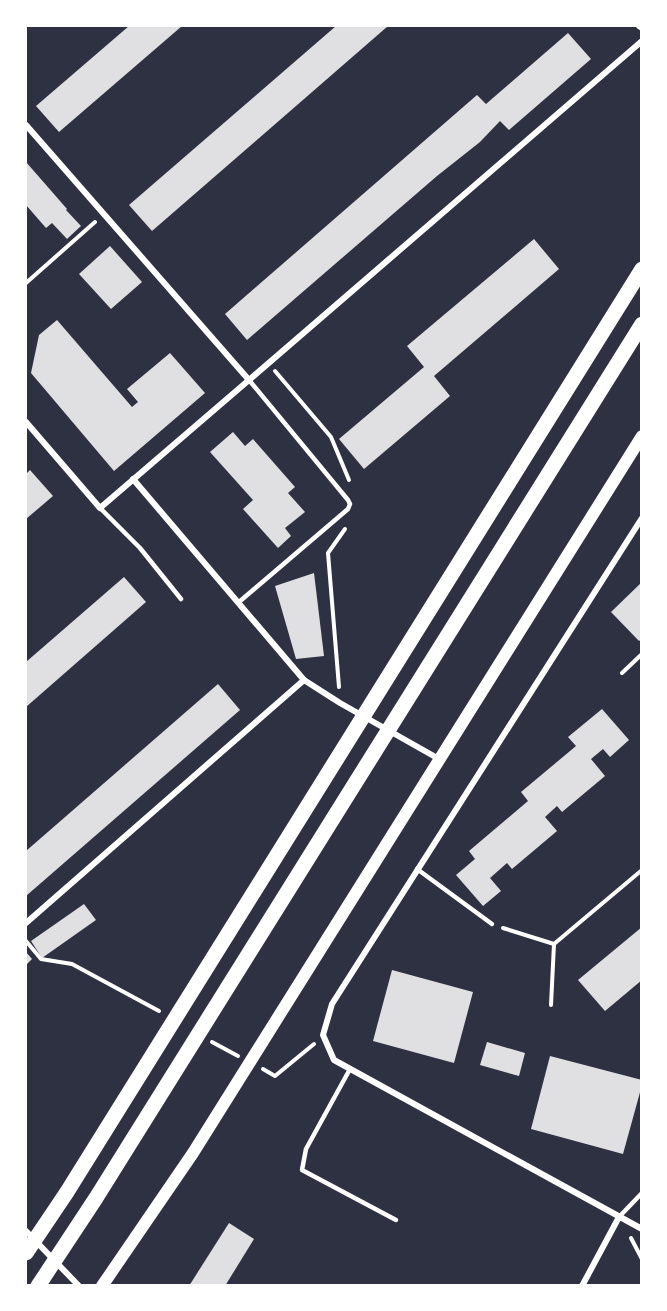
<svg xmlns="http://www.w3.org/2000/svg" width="667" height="1311" font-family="'Fira Sans',sans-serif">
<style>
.building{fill:#e0e0e3}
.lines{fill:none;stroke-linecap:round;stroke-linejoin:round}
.path{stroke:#fff;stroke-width:4}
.service{stroke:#fff;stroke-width:4.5}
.minor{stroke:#fff;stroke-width:6}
.secondary{stroke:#fff;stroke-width:12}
.primary{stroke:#fff;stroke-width:15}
</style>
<rect width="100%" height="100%" fill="#2d3142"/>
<g class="building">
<polygon points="129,26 182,26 59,132 36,106"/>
<polygon points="336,26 388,26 152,231 129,205"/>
<polygon points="568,33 591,59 509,130 500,121 480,142 437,176 247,340 225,314 477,95 486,104"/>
<polygon points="26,162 67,209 66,210 81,226 67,239 52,223 46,228 26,205"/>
<polygon points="534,239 559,269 434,376 450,396 364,469 339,439 424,367 407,346"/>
<polygon points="110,246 142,282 111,309 79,274"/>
<polygon points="57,320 132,407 138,402 127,389 170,353 205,393 114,471 31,373 39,335"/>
<polygon points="233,432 245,446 253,439 295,487 288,493 305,512 285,528 291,536 278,548 243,509 253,500 210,452"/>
<polygon points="30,470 53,496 26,519 26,474"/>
<polygon points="314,573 324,656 296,659 275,586"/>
<polygon points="124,577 146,602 26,707 26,662"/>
<polygon points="642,582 642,639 639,641 611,612"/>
<polygon points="218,684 240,710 26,896 26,851"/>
<polygon points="602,709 629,740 610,757 603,749 591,759 605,776 562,812 557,806 545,817 557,831 512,869 507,863 490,878 501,891 483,906 456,875 475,859 469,851 528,801 521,792 576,746 568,737"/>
<polygon points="84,904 96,920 42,958 31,941"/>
<polygon points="642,927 642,980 605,1011 578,980"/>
<polygon points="26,952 32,959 26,965"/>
<polygon points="392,970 473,992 454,1063 373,1041"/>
<polygon points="487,1042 525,1053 519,1076 480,1065"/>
<polygon points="550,1056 642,1080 642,1085 623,1154 531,1129"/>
<polygon points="229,1223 254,1239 225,1286 189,1286"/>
</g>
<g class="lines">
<g class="path">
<polyline points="26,283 95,222"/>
<polyline points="275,371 331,437 349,480"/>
<polyline points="622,673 642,654"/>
<polyline points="339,687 328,553 345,529"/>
<polyline points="503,928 554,944"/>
<polyline points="26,941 41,959 72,964 159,1011"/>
<polyline points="551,1005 554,944 642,870"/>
<polyline points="212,1042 238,1056"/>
<polyline points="263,1069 275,1076 314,1044"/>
<polyline points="631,1238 642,1259"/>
</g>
<g class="service">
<polyline points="100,508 140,548 181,599"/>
<polyline points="239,602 348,509 350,504 348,500 249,380"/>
<polyline points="417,869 492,924"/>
<polyline points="350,1069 306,1149 302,1170 396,1220"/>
<polyline points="619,1217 642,1193"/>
</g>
<g class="minor">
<polyline points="639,26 642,28"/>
<polyline points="26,125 249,380"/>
<polyline points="26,422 100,508 249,380 642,41"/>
<polyline points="133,479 304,680 340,703 439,759"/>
<polyline points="642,518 332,1004 323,1035 334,1060 642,1229"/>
<polyline points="26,923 304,680"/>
<polyline points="26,1231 79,1286"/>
<polyline points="582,1286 619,1217"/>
</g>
<polyline class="secondary" points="102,1286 193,1153 642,436"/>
<g class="primary">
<polyline points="26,1253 67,1192 642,269"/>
<polyline points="38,1286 96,1198 642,324"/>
</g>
</g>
<rect width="667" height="1311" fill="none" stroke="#ffffff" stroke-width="54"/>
</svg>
